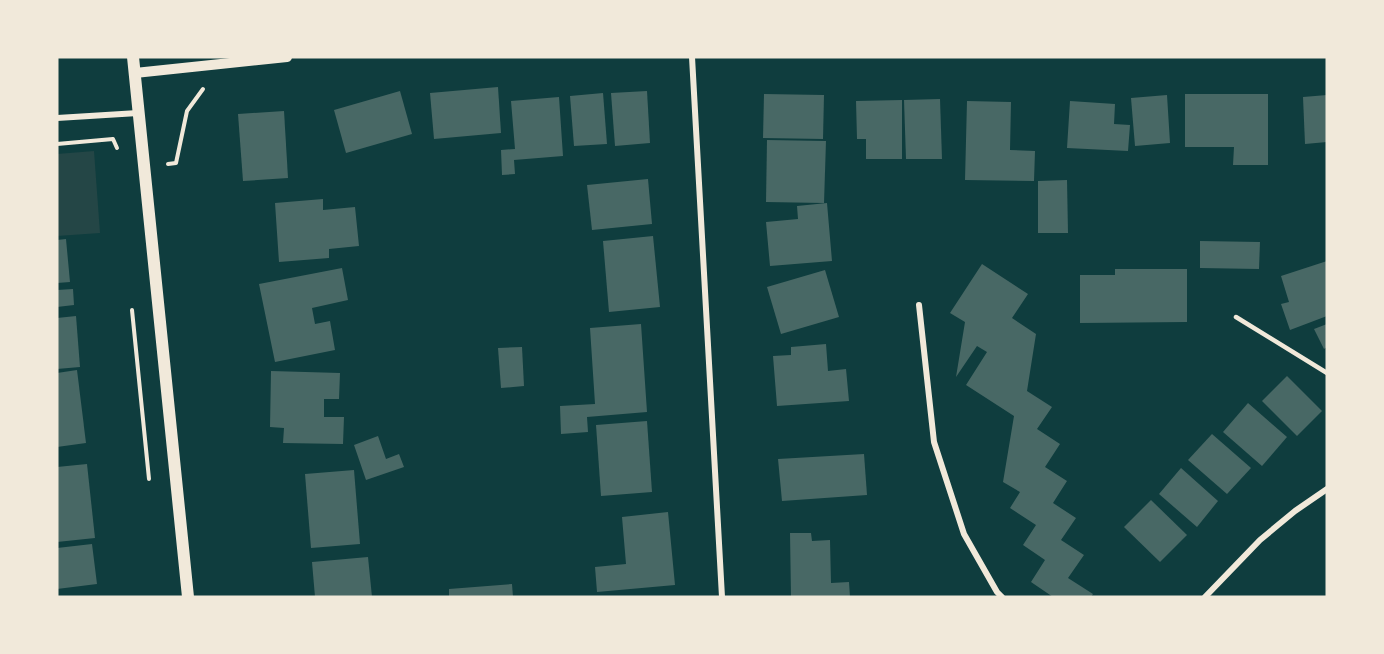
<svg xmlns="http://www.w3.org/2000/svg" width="1384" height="654" font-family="'Crimson Pro',serif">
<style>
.green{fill:#244646}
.building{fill:#486865}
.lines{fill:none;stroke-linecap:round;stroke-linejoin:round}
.path{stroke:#f1e9da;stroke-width:4}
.service{stroke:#f1e9da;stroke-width:4.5}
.minor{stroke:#f1e9da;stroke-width:6}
.tertiary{stroke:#f1e9da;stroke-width:10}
.secondary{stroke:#f1e9da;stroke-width:12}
</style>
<rect width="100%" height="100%" fill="#0f3d3e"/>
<polygon class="green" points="94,151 100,233 57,236 57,154"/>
<g class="building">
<polygon points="498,87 501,133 434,139 430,93"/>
<polygon points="400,91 412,134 346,153 334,110"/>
<polygon points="647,91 650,143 615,146 611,93"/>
<polygon points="603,93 607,144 574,146 570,96"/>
<polygon points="764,94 824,95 823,139 763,138"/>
<polygon points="1185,94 1268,94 1268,165 1233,165 1234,147 1185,147"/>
<polygon points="1167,95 1170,143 1135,146 1131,98"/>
<polygon points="1327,95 1327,142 1305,144 1303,97"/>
<polygon points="559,97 563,156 514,160 515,174 502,175 501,150 515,149 511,101"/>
<polygon points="940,99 942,159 906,159 904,100"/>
<polygon points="902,100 902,159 866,159 866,139 857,139 856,101"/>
<polygon points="967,101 1011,102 1010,150 1035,151 1034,181 965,180"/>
<polygon points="1070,101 1115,104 1114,124 1130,125 1128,151 1067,148"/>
<polygon points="284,111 288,178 243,181 238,114"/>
<polygon points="767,140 826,141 824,203 766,202"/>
<polygon points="648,179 652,224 592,230 587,185"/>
<polygon points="1067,180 1068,233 1038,233 1038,181"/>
<polygon points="323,199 323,210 355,207 359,246 329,249 329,258 279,262 275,203"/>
<polygon points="827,203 832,261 770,266 766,222 798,219 797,206"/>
<polygon points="653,236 660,307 609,312 603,241"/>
<polygon points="66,239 70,282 57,283 57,240"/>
<polygon points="1200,241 1260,242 1259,269 1200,268"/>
<polygon points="1327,261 1327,316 1290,330 1281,304 1289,302 1281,276"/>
<polygon points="982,264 1028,294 1012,318 1036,334 1027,391 1052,407 1037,429 1060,444 1045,467 1067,481 1053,503 1076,518 1061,540 1084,555 1068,578 1093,594 1091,597 1053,597 1031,582 1045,560 1023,545 1036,525 1010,508 1020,492 1003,482 1014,416 966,385 987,352 977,346 956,377 965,322 950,313"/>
<polygon points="342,268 348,300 312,308 315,324 330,321 335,350 275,362 259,284"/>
<polygon points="1115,269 1187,269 1187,322 1080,323 1080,275 1115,275"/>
<polygon points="825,270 839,317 781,334 767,287"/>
<polygon points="73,289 74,305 57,307 57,290"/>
<polygon points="76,316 80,367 57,369 57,318"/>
<polygon points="641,324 647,412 587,417 588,432 561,434 560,406 595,404 590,328"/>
<polygon points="1327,324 1327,347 1324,349 1314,329"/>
<polygon points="826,344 828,371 846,369 849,401 777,406 773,356 791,355 791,347"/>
<polygon points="522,347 524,386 501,388 498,348"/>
<polygon points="77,370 86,443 57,447 57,373"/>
<polygon points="271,371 340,373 339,399 324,399 324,417 344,417 343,444 283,443 284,428 270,427"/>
<polygon points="1287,376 1322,411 1297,436 1262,401"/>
<polygon points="1248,403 1287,437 1262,466 1223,432"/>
<polygon points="647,421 652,492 601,496 596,425"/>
<polygon points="1212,434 1251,468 1227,494 1188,460"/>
<polygon points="378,436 386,459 399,454 404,467 366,480 354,445"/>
<polygon points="864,454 867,495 782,501 778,459"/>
<polygon points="87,464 95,538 57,542 57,467"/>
<polygon points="1181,468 1218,501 1197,527 1159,494"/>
<polygon points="354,470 360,544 311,548 305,474"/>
<polygon points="1151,500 1187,535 1160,562 1124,527"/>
<polygon points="668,512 675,585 597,592 595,567 626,564 622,517"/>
<polygon points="790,533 811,533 812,541 830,540 831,583 849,582 850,597 791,597"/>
<polygon points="92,544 97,584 57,589 57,548"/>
<polygon points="368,557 372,597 315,597 312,562"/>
<polygon points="512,584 513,597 449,597 449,589"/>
</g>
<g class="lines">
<g class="path">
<polyline points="57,144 113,139 117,148"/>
<polyline points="168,164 176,163 187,111 203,89"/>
<polyline points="132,310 149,479"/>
</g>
<polyline class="service" points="1236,317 1327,373"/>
<g class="minor">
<polyline points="692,57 722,597"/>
<polyline points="57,118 138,113"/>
<polyline points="919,305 934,442 964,534 997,592 1002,597"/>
<polyline points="1205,597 1260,540 1295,511 1327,489"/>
</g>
<polyline class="tertiary" points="135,73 287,57"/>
<polyline class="secondary" points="133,57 188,597"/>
</g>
<rect width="1384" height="654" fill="none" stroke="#f1e9da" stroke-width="117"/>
</svg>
